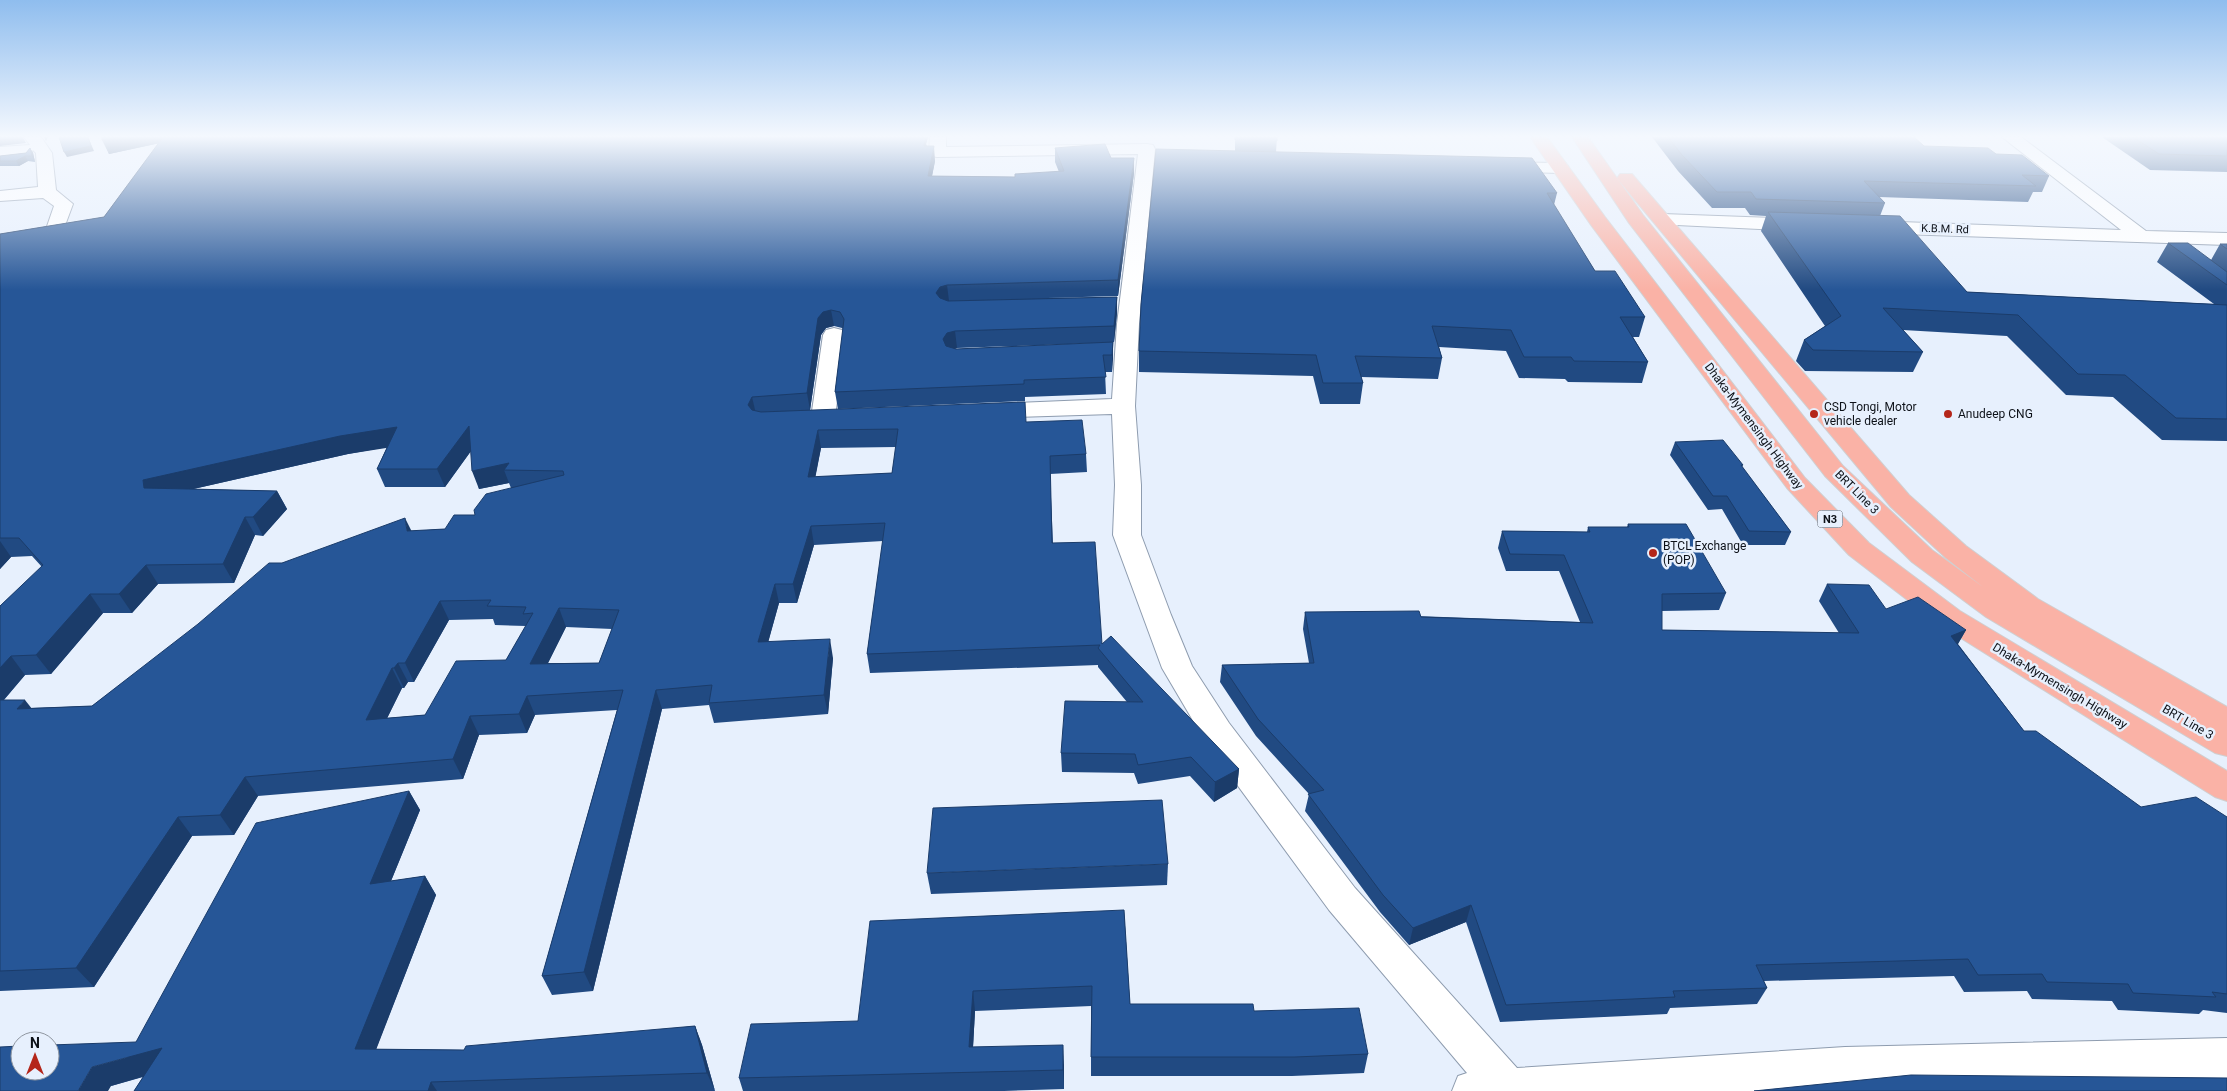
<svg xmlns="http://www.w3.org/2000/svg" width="2227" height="1091" font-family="Roboto,sans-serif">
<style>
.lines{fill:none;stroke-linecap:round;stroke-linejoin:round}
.minor-casing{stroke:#8e9caf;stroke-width:2}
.highway-casing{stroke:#cfcfd1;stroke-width:2}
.minor{fill:#fff;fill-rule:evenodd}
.highway{fill:#fab2a6;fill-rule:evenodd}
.wall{fill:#214a82;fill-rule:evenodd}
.shaded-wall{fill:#1b3c6a}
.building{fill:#265697;stroke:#1b3c6a;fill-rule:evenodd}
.poi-dot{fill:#b4261a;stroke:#e7f0fd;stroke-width:2}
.labels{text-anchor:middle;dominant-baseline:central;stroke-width:5;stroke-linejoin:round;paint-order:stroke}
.far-street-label{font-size:11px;fill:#0d1118;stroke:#e7f0fd}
.shield{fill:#e7f0fd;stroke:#4e545d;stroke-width:1}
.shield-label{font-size:11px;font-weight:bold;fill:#0d1118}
.poi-label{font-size:12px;fill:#0d1118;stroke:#e7f0fd;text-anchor:start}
.street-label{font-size:12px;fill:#0d1118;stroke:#e7f0fd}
</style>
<rect width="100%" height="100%" fill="#e7f0fd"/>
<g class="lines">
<g class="minor-casing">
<g id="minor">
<polygon points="24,137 41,137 52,153 56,190 73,204 60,239 53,241 46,239 44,235 54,206 43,198 0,201 0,191 38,187 36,153 33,150 29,156 0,160 0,147 30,145"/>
<polygon points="930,137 946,137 946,147 1147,144 1153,145 1155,149 1139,324 1135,406 1141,485 1141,535 1171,615 1192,666 1229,723 1355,888 1517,1068 1845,1047 2227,1038 2227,1078 1845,1087 1785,1091 1452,1091 1458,1076 1467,1073 1329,910 1205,741 1162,668 1113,535 1115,485 1112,414 989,418 981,416 977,411 981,406 989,404 1112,399 1117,324 1138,154 937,157 931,156 929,152"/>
<polygon points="2002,137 2021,137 2146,231 2227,233 2227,245 1872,233 1865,231 1863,227 1865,223 1872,221 2121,230"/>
<polygon points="1501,162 1560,163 1566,164 1569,168 1566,172 1560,173 1495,171 1492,167 1495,163"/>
<polygon points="1663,214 1801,219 1808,221 1810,225 1808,229 1801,231 1656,224 1654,220 1656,216"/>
<polygon points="834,328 842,330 845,335 835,418 831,423 823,425 815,423 811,418 823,335 826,330"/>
</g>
</g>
<g class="highway-casing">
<g id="highway">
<polygon points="1530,137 1547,137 1605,217 1805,478 1869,543 1960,611 2227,771 2227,801 2215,797 1940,625 1849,555 1787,488 1591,225"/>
<polygon points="1572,137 1588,137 1643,215 1843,466 1932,550 1983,587 1946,558 1891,507 1620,182 1617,178 1620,174 1632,174 1909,495 1966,546 2038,599 2227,707 2227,756 2215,753 1986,617 1912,562 1825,476 1629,223"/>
</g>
</g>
<use href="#minor" class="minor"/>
<use href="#highway" class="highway"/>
</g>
<g class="wall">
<path d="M 102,137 L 928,137 L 926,144 L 927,146 L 935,161 L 932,176 L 1015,177 L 1059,172 L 1055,162 L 1055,148 L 1111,158 L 1134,173 L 1118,296 L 1047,298 L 1117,297 L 1117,313 L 1114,342 L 1113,342 L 1112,372 L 1105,372 L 1106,394 L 1025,397 L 1025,401 L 838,409 L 835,392 L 843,329 L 842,328 L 834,326 L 826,328 L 821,335 L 810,410 L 1026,422 L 1086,454 L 1087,472 L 1050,474 L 1053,543 L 1102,644 L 1239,769 L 1237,788 L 1214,802 L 1190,776 L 1138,784 L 1134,773 L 1062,772 L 1061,753 L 1127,702 L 1098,667 L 1098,665 L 870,673 L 867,654 L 883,541 L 814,545 L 797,603 L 779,603 L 768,642 L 833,658 L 828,714 L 714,723 L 709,705 L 662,709 L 593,991 L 552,995 L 542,976 L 617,710 L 535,715 L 527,733 L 479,735 L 463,779 L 258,796 L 234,835 L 192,836 L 94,987 L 0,991 L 0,606 L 42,567 L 32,556 L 11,557 L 0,569 L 0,234 L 104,217 L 159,143 L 109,154 ZM 1098,343 L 955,349 L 957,348 ZM 387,447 L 377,469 L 385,487 L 445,487 L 471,451 L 479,489 L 509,483 L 511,488 L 475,515 L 445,529 L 412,531 L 282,563 L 92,706 L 31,708 L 4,700 L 25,675 L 51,674 L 103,613 L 132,613 L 158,584 L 234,583 L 255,535 L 263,536 L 287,509 L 277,491 L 193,489 L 348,454 ZM 896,447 L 892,473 L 815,477 L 821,448 ZM 493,619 L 495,625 L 526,626 L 506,660 L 425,715 L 387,718 L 402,688 L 404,688 L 408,682 L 414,682 L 449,620 ZM 566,627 L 612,629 L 599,663 L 548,663 Z"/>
<polygon points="1235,137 1277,137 1276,152 1557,193 1554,205 1595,271 1645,317 1639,337 1633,337 1648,362 1642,383 1568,382 1565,379 1519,378 1506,351 1439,347 1442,358 1438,379 1361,377 1363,383 1360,404 1320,404 1313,376 1139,372 1139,351 1235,151"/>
<polygon points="1652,137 1914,137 1924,146 1996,154 2049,176 2042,192 2033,192 2028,202 1879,197 1885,203 1880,216 1967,292 2214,304 2157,262 2168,243 2211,260 2220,244 2227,244 2227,441 2162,440 2113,397 2066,395 2007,336 1903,330 1923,352 1913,372 1805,371 1796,361 1804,340 1825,326 1761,231 1766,216 1750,215 1745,208 1712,208 1678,171"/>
<polygon points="2102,137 2227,137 2227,172 2150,170"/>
<polygon points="30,148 33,153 35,162 28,161 19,166 0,166 0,156 26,153"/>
<polygon points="1675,442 1743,465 1742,467 1791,532 1785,545 1743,545 1722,509 1708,510 1670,455"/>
<polygon points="1628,524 1726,593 1719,610 1662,611 1662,630 1839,633 1819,601 1827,584 1886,609 1966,630 1958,644 2024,731 2141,807 2227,817 2227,1013 2203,1010 2199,1014 2118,1010 2112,1001 2032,999 2027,991 1964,992 1954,976 1764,981 1767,988 1757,1004 1670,1008 1667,1014 1500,1022 1466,922 1409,945 1380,912 1305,811 1309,794 1256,736 1220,682 1222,665 1309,663 1303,629 1305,612 1580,622 1559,571 1506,571 1498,548 1502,531 1587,532 1588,527 1627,527"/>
<polygon points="409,791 420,810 391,881 425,876 436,895 376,1049 464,1050 695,1026 702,1045 715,1091 134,1091 143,1077 111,1086 136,1042"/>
<polygon points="1168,864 1167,885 931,894 927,873"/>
<polygon points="1124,910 1130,1004 1254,1011 1368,1054 1364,1073 1292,1076 1091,1076 1091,1006 975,1011 973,1047 1064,1065 1064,1089 1004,1091 743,1091 739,1078 858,1021"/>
</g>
<g class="shaded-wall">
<polygon points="44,137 48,137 46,141"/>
<polygon points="88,137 94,151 67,157 64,152"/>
<polygon points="113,137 178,137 179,139 109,154 102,140"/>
<polygon points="925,137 928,137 926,144 927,152 924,146"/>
<polygon points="23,138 26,143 0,146 0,140"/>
<polygon points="934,146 935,161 929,191 928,176"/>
<polygon points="30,148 33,153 35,162 32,156"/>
<polygon points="25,156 28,161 19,166 16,161"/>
<polygon points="1134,158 1134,173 1118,296 1118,280"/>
<polygon points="947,285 949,301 937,309 936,293 940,287"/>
<polygon points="1117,297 1117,313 1114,342 1114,326"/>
<polygon points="831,310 834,326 826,328 821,335 810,410 807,393 818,318 823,312"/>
<polygon points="955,331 957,348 949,350 944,356 943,339 947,333"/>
<polygon points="1113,342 1113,359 1112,372 1112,355"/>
<polygon points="752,397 756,414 751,422 748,405"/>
<polygon points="469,426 476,444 445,487 437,469"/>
<polygon points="397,427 405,445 348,454 154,498 144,488 143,480 340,436"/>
<polygon points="818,430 821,448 812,495 808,477"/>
<polygon points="509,463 504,470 509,483 479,489 472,471"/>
<polygon points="277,491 287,509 263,536 253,517"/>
<polygon points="245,517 255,535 234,583 223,564"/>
<polygon points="405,518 414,536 407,531"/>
<polygon points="811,526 814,545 797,603 793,584"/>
<polygon points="0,541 11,557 0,569"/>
<polygon points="146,565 158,584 132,613 119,594"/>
<polygon points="775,584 779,603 763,661 758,642"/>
<polygon points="90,594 103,613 51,674 36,655"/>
<polygon points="440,601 449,620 414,682 405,663"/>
<polygon points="559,608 566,627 538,683 530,664"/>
<polygon points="1966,630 1956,647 1951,636"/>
<polygon points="830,639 833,658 828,714 824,695"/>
<polygon points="11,656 25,675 0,704 0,668"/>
<polygon points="398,663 408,682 404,688 394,668"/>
<polygon points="392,668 402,688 377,739 366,720"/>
<polygon points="656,690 662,709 593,991 584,972"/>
<polygon points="527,696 535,715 527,733 519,714"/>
<polygon points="25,700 40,719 17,709"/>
<polygon points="470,716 479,735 463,779 453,759"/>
<polygon points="1239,769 1237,788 1214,802 1215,782"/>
<polygon points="245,777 258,796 234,835 220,815"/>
<polygon points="409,791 420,810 382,903 370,884"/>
<polygon points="178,817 192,836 94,987 76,968"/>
<polygon points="425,876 436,895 369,1068 355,1049"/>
<polygon points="1471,905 1466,922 1409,945 1413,928"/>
<polygon points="973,991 975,1011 972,1066 969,1047"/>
<polygon points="695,1026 702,1045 715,1091 707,1073"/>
<polygon points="1063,1045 1064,1065 1064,1089 1063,1070"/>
<polygon points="162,1048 179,1066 111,1086 108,1091 78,1091 92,1067"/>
<polygon points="431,1082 437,1091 428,1091"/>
</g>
<g class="building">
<polygon points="0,137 23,137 23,138 0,140"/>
<polygon points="59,137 88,137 91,146 64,152"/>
<polygon points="102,137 113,137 102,140"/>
<path d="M 163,137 L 926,137 L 924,146 L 934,146 L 928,176 L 1015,177 L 1015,174 L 1064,171 L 1055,148 L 1105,144 L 1111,158 L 1134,158 L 1118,280 L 947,285 L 940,287 L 936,293 L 940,298 L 948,301 L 1117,297 L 1114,326 L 955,331 L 947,333 L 943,339 L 946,346 L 956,349 L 1113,342 L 1112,355 L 1103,355 L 1106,377 L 1024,380 L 1024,384 L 835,392 L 844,319 L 840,312 L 831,310 L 823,312 L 818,318 L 807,393 L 752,397 L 748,405 L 752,410 L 761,412 L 1025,402 L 1026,422 L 1082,420 L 1086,454 L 1050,456 L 1052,543 L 1095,542 L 1102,644 L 1111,636 L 1239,769 L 1215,782 L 1191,757 L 1138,765 L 1135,754 L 1061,753 L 1065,701 L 1143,702 L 1098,648 L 1100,645 L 867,654 L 885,523 L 811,526 L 793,584 L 775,584 L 758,642 L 830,639 L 824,695 L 709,703 L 712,685 L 656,690 L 584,972 L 542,976 L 623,690 L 527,696 L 519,714 L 470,716 L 453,759 L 245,777 L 220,815 L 178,817 L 76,968 L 0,971 L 0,700 L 25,700 L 17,709 L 92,706 L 198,624 L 269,563 L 282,563 L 405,518 L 407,531 L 445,529 L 454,515 L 475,515 L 474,510 L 486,494 L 564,475 L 563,471 L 504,470 L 509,463 L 472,471 L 469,426 L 437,469 L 377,469 L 397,427 L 340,436 L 143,480 L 144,488 L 277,491 L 253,517 L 245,517 L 223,564 L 146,565 L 119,594 L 90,594 L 36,655 L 11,656 L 0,668 L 0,606 L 43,565 L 19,538 L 0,538 L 0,234 L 104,217 ZM 898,429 L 892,473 L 808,477 L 818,430 ZM 491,600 L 487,606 L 526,607 L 523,614 L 533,613 L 506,660 L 456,661 L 425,715 L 366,720 L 392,668 L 394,668 L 398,663 L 405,663 L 440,601 ZM 559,608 L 619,610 L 599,663 L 530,664 Z"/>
<polygon points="1235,137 1277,137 1277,141 1235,140"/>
<polygon points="1668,137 1914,137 1924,146 1988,148 1996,154 2022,155 2049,176 2022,175 2036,186 1864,181 1885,203 1756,199 1751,192 1717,192 1682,155"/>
<polygon points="2133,137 2227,137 2227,156 2159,154"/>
<polygon points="30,148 32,156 25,156 16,161 0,161 0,156 26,153"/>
<polygon points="1156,149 1532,158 1557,193 1547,193 1595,271 1615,271 1645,317 1620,317 1648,362 1574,361 1571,357 1524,357 1511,330 1432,326 1442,358 1355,356 1363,383 1323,383 1316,355 1139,351 1141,304"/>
<polygon points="1768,212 1900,216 1967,292 2227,305 2227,419 2176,418 2125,375 2078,374 2018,315 1883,308 1923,352 1813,350 1804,340 1841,316"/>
<polygon points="2168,243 2188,243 2227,272 2227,285"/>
<polygon points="2220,244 2227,244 2227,249"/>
<polygon points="1723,440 1743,465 1741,465 1791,532 1749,531 1727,496 1713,496 1675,442"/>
<polygon points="1628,524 1686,524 1726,593 1662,594 1662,630 1859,633 1827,584 1869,585 1886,609 1918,597 1966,630 1951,636 2024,731 2036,731 2141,807 2196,797 2227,817 2227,994 2212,992 2216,997 2133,993 2128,984 2047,982 2042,974 1978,975 1968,959 1756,965 1767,988 1673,991 1675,997 1506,1005 1471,905 1413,928 1383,895 1308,794 1324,790 1258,719 1222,665 1314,663 1305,612 1419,611 1421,617 1593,623 1564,555 1510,554 1502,531 1590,532 1588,527 1629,527"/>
<polygon points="409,791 370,884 425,876 355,1049 464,1050 466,1046 695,1026 707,1073 431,1082 428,1091 134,1091 162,1048 92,1067 78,1091 0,1091 0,1047 20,1046 20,1071 50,1071 50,1045 136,1042 256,823"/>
<polygon points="1162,800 1168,864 927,873 933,808"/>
<polygon points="1124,910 1130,1004 1253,1004 1254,1011 1359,1008 1368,1054 1295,1057 1091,1057 1092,986 973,991 969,1047 1063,1045 1063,1070 739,1078 751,1024 858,1021 870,921"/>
<polygon points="1911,1075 2227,1078 2227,1091 1754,1091"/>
</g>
<linearGradient id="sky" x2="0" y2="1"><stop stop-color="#8fbdee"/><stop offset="0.47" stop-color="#f4f8fe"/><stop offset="1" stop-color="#f4f8fe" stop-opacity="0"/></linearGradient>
<rect width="2227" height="290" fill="url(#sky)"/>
<g class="poi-dot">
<circle cx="1814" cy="414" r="5"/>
<circle cx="1948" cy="414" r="5"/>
<circle cx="1653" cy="553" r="5"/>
</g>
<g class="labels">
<g class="far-street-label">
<text transform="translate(1945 229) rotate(2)">K.B.M. Rd</text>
</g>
<rect class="shield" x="1817.5" y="510.5" width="25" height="17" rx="4"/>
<g class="shield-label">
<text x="1830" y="519">N3</text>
</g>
<g class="poi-label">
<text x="1824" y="407">CSD Tongi, Motor<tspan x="1824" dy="14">vehicle dealer</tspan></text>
<text x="1958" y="414">Anudeep CNG</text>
<text x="1663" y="546">BTCL Exchange<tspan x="1663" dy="14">(POP)</tspan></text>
</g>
<g class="street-label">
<text transform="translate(1754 426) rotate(53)">Dhaka-Mymensingh Highway</text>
<text transform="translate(1857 492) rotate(45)">BRT Line 3</text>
<text transform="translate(2060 686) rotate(31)">Dhaka-Mymensingh Highway</text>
<text transform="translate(2188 722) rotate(30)">BRT Line 3</text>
</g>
</g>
<g transform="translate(35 1056)"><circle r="24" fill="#e7f0fd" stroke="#9097a1"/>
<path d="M0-4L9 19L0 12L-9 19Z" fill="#b4261a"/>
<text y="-8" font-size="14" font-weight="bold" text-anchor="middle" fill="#0d1118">N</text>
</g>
</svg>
